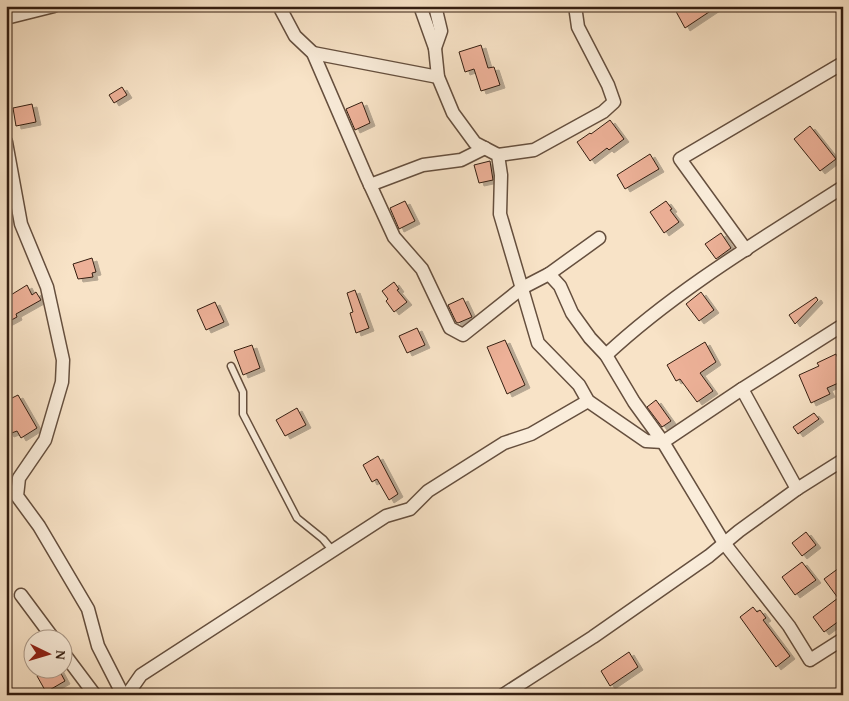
<svg xmlns="http://www.w3.org/2000/svg" width="849" height="701" font-family="'Gentium Book Plus',serif">
<style>
.building{fill:#edb198;stroke:#341e11;filter:url(#shadow)}
.lines{fill:none;stroke-linecap:round;stroke-linejoin:round}
.service-casing{stroke:#654f3e;stroke-width:9}
.minor-casing{stroke:#654f3e;stroke-width:15}
.service{stroke:#faeddb;stroke-width:6}
.minor{stroke:#faeddb;stroke-width:12}
</style>
<defs>
<filter id="shadow"><feDropShadow dx="5" dy="3" stdDeviation="0" flood-color="#0004"/></filter>
</defs>
<rect width="100%" height="100%" fill="#f8e3c7"/>
<filter id="stains"><feTurbulence type="fractalNoise" baseFrequency=".004" numOctaves="4"/><feColorMatrix values="0 0 0 0 .2 0 0 0 0 .09 0 0 0 0 .02 0 0 0 .5 -.17"/></filter>
<radialGradient id="worn" r=".72"><stop offset=".6" stop-color="#630" stop-opacity="0"/><stop offset="1" stop-color="#630" stop-opacity=".3"/></radialGradient>
<g class="building">
<polygon points="673,6 718,6 685,28"/>
<polygon points="481,45 488,68 494,67 500,85 481,91 474,69 465,72 459,52"/>
<polygon points="122,87 127,95 114,103 109,95"/>
<polygon points="362,102 370,123 355,130 346,109"/>
<polygon points="32,104 36,122 16,126 13,108"/>
<polygon points="610,120 624,139 609,150 607,148 590,161 577,142 590,133 591,134"/>
<polygon points="810,126 836,159 820,171 794,139"/>
<polygon points="650,154 659,169 625,189 617,175"/>
<polygon points="490,161 493,180 479,183 474,165"/>
<polygon points="405,201 415,221 399,229 390,208"/>
<polygon points="666,201 672,209 670,210 679,222 664,233 650,212"/>
<polygon points="721,233 731,248 716,259 705,244"/>
<polygon points="92,258 96,272 92,273 93,277 78,279 73,264"/>
<polygon points="394,282 399,289 397,290 407,302 394,312 386,301 388,299 382,291"/>
<polygon points="27,285 32,295 36,292 41,300 16,314 17,317 6,323 6,298"/>
<polygon points="355,290 369,328 356,333 350,313 353,312 347,293"/>
<polygon points="701,292 714,310 699,321 686,304"/>
<polygon points="816,297 818,300 795,324 789,315"/>
<polygon points="463,298 472,317 458,323 456,322 448,305"/>
<polygon points="215,302 224,322 206,330 197,310"/>
<polygon points="417,328 425,345 407,353 399,336"/>
<polygon points="505,340 525,385 507,394 487,347"/>
<polygon points="705,342 716,362 700,373 713,391 697,402 680,379 676,381 667,365"/>
<polygon points="252,345 260,368 243,375 234,351"/>
<polygon points="836,354 843,369 843,381 827,388 830,394 811,403 799,375 819,366 817,363"/>
<polygon points="18,395 37,428 21,438 17,431 9,434 6,429 6,401"/>
<polygon points="656,400 671,421 662,427 647,407"/>
<polygon points="297,408 306,425 285,436 276,420"/>
<polygon points="814,413 819,419 798,434 793,427"/>
<polygon points="378,456 398,494 389,500 377,479 372,482 363,465"/>
<polygon points="806,532 816,545 802,556 792,543"/>
<polygon points="802,562 816,580 795,595 782,577"/>
<polygon points="843,565 843,618 824,632 813,617 838,598 824,579"/>
<polygon points="753,607 757,612 760,610 766,618 763,620 790,656 776,667 740,617"/>
<polygon points="629,652 638,667 610,686 601,671"/>
<polygon points="51,668 58,668 65,681 46,692 37,676"/>
</g>
<g class="lines">
<g class="service-casing">
<polyline id="service" points="231,366 243,392 243,414 297,518 323,539 333,551"/>
</g>
<g class="minor-casing">
<g id="minor">
<polyline points="279,6 295,36 313,53 366,176 394,237 422,269 450,328 463,335 522,288 549,274 599,238"/>
<polyline points="420,6 435,48 438,77 453,113 475,143 498,155 501,175 500,214 538,343 579,385 588,401 646,441 663,442 742,389 843,325"/>
<polyline points="435,6 441,31 435,48"/>
<polyline points="6,18 54,6"/>
<polyline points="313,53 438,77"/>
<polyline points="6,142 21,224 47,287 63,360 62,382 45,440 19,478 17,496 39,526 88,609 98,646 123,695"/>
<polyline points="498,155 534,150 603,112 614,102 608,85 578,27 575,6"/>
<polyline points="370,185 423,165 461,160 485,148"/>
<polyline points="746,250 680,159 843,63"/>
<polyline points="549,274 560,286 572,313 590,338 606,355 634,402 663,442 724,543 789,626 810,660 843,639"/>
<path d="M 606,355 C 677,289 762,239 843,187"/>
<polyline points="742,389 797,489"/>
<polyline points="21,595 53,638"/>
<polyline points="62,651 95,695"/>
<polyline points="127,695 141,675 386,516 410,509 428,491 504,443 531,434 588,401"/>
<polyline points="503,695 593,637 709,556 739,531 797,489 843,460"/>
</g>
</g>
<use href="#service" class="service"/>
<use href="#minor" class="minor"/>
</g>
<rect width="849" height="701" fill="none" stroke="#f8e3c7" stroke-width="25"/>
<rect x="8" y="8" width="834" height="686" fill="none" stroke="#341e11" stroke-width="2.5"/>
<rect x="12" y="12" width="824" height="676" fill="none" stroke="#341e11"/>
<g transform="translate(48 654) rotate(95)"><circle r="24" fill="#faeddb" stroke="#ab9a8a"/>
<path d="M0-4L9 19L0 12L-9 19Z" fill="#8f2418"/>
<text y="-8" font-size="14" font-weight="bold" text-anchor="middle" fill="#341e11">N</text>
</g>
<rect width="100%" height="100%" filter="url(#stains)"/>
<rect width="100%" height="100%" fill="url(#worn)"/>
</svg>
